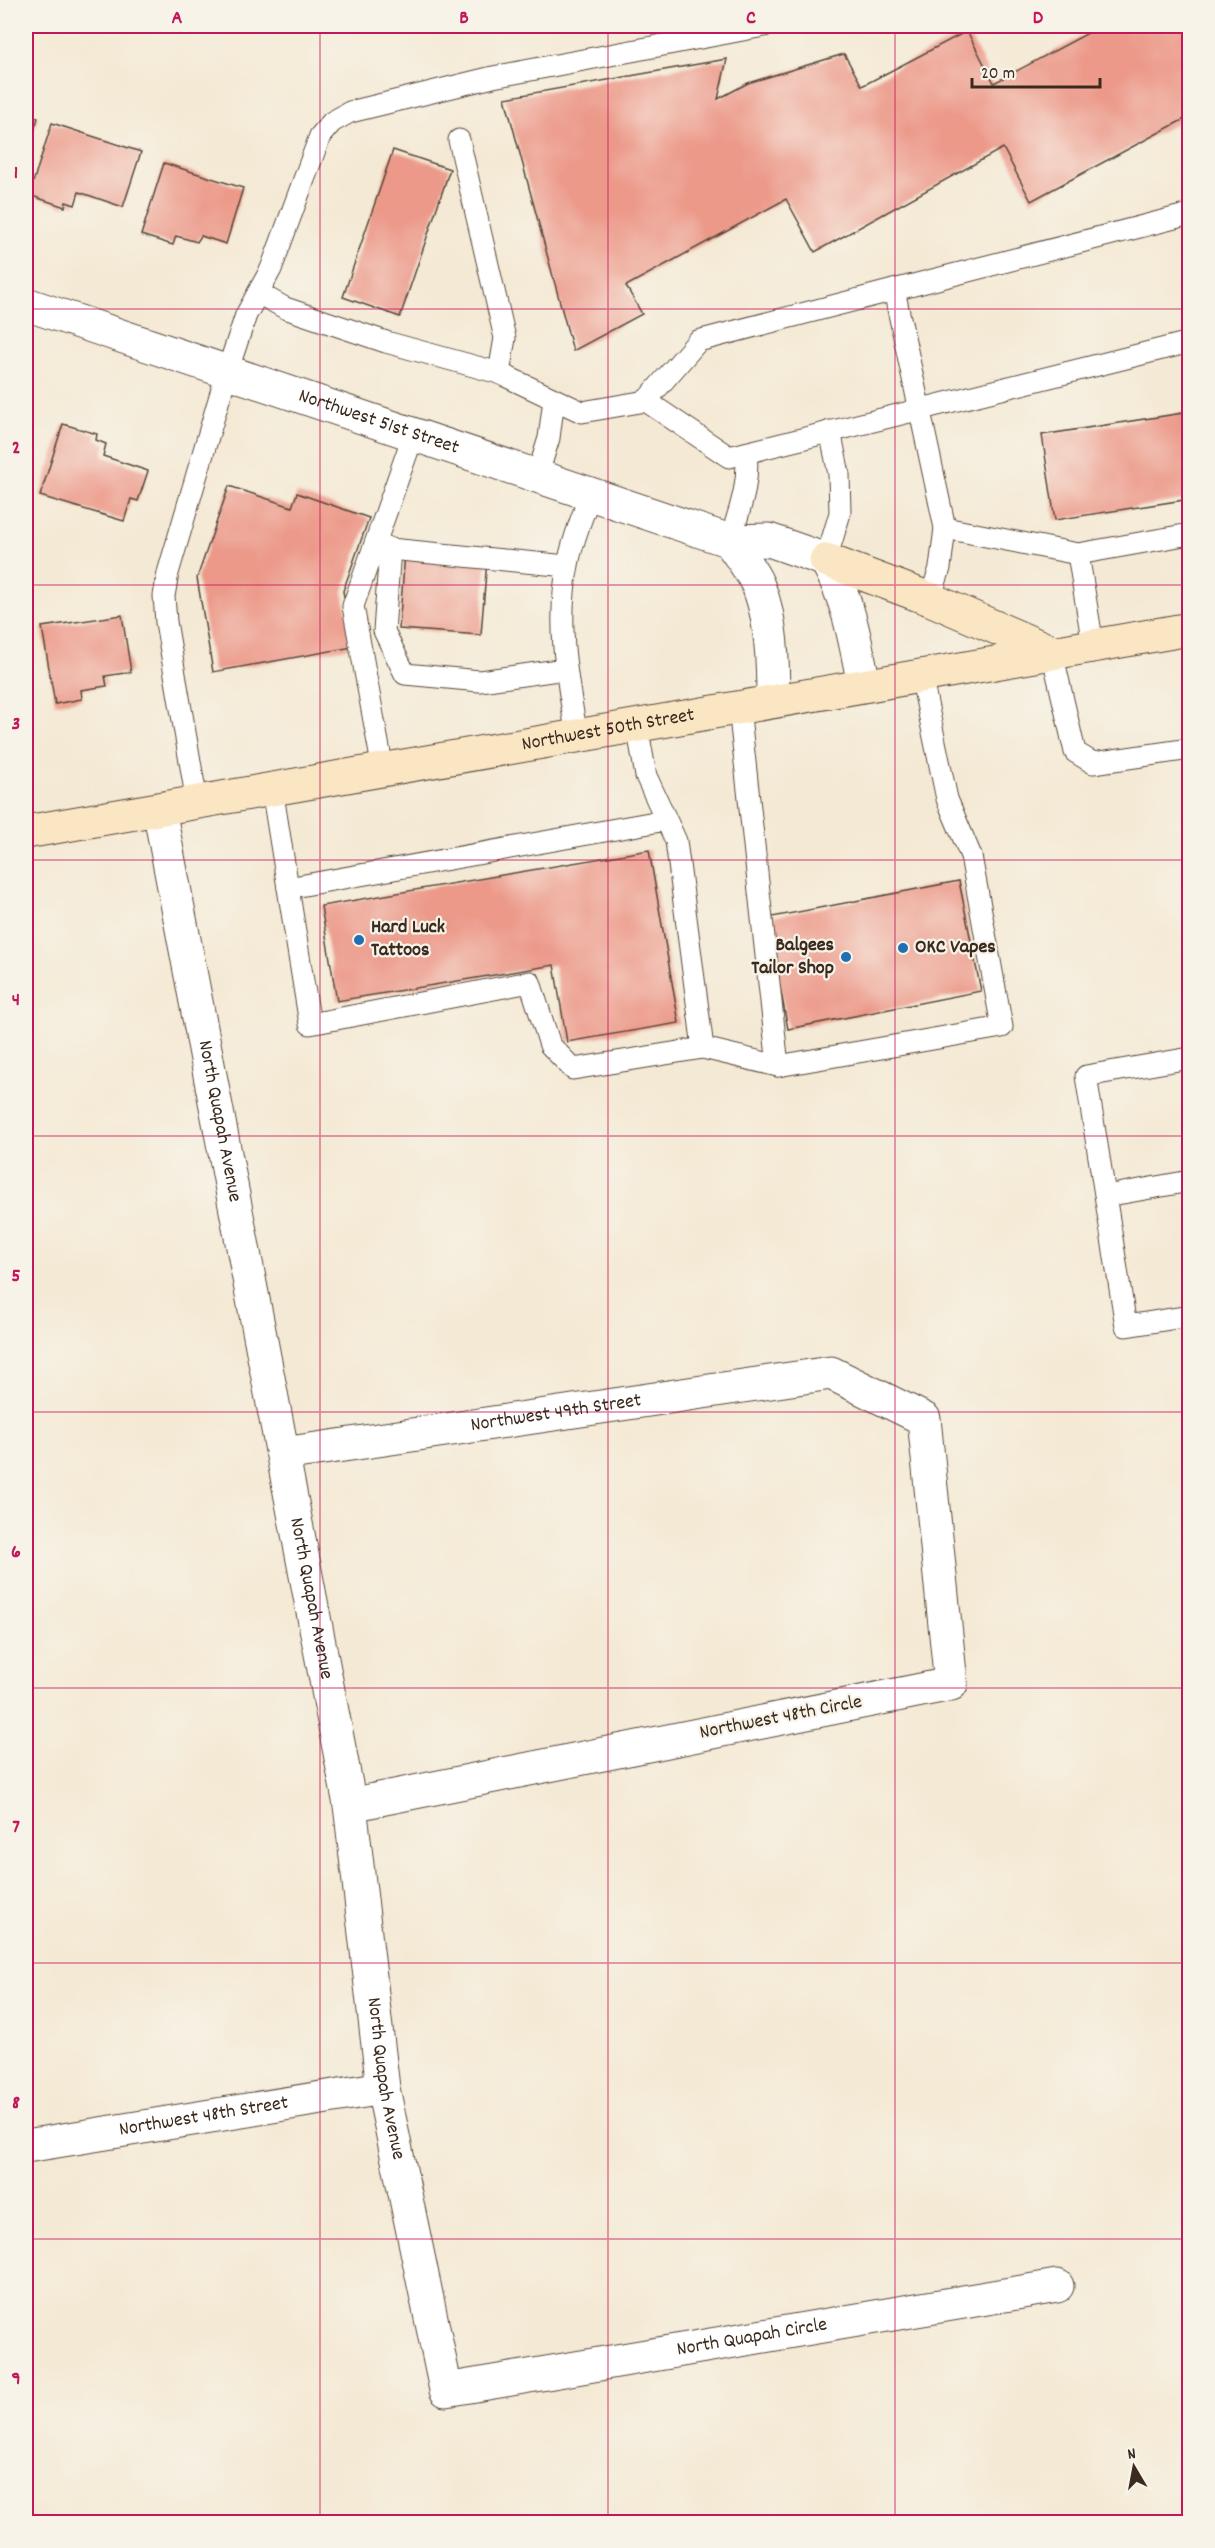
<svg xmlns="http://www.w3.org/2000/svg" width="1215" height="2548" font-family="Dekko,sans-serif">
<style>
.building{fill:#ec9989}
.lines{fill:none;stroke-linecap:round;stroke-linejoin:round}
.service-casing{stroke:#574739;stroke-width:23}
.minor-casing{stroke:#574739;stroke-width:35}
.secondary-casing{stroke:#574739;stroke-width:35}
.service{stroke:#fff;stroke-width:21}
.minor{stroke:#fff;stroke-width:33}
.secondary{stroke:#fbe6c4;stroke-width:33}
.grid{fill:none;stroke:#c2185b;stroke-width:1.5;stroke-opacity:0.55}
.poi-dot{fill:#1f6fb2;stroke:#f7f3e8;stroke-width:2}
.labels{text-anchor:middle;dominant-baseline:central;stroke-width:4.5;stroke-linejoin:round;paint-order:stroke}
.street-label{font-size:20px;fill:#3b2a1e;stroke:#f7f3e8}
.poi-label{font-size:20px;font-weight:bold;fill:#3b2a1e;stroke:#f7f3e8;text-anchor:start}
.neatline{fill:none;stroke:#c2185b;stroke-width:2}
.grid-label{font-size:20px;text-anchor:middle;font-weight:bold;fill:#c2185b}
</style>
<rect width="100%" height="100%" fill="#f7f3e8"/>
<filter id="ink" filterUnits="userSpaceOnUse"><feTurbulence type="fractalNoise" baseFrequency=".0167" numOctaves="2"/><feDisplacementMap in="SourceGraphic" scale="12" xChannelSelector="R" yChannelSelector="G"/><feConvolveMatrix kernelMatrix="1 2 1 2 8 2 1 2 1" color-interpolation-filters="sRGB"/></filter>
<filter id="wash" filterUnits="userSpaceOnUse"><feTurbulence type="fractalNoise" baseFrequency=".008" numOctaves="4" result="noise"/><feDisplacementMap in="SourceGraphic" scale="24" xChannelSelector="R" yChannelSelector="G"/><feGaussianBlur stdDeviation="1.35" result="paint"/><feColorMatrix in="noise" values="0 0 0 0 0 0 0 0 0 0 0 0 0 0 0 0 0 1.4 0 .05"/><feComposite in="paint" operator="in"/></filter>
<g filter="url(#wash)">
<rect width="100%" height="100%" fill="#f4e9d4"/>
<g id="blocks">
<g class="building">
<polygon points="1101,26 1190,26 1190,116 1031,201 1003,148 815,252 786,199 626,286 642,314 573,351 505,98 727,59 718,99 748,83 844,54 862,86 967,31 994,83"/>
<polygon points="26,114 38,118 26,154"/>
<polygon points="52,123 141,152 123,207 79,192 75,205 66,202 65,207 29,195"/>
<polygon points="393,150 450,169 400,317 343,297"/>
<polygon points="164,163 243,188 226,244 201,236 197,242 176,236 173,245 141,235"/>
<polygon points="1190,412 1190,499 1055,520 1042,435"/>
<polygon points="63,424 97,434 96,440 106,444 103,456 148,471 138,501 131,499 124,521 40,496"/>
<polygon points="229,486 292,507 297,493 369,518 343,591 353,647 213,672 197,578"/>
<polygon points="405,553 487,559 481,635 399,629"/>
<polygon points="122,615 131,672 105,676 107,686 81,690 82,699 55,704 42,627"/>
<polygon points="649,850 679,1023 567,1042 554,965 337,1001 321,906"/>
<polygon points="959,881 981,991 788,1029 767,918"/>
</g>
</g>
</g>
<g filter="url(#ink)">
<use href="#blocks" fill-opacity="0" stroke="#574739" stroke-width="1.5"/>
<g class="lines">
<g class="service-casing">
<g id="service">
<polyline points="459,140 505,338 499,373"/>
<polyline points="894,290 698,341 646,401 729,457 1190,342"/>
<polyline points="258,293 285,308 386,342 499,373 554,399"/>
<polyline points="537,477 549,438 554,399 582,412 646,401"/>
<polyline points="945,528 1078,554 1190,534"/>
<path d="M 730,541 C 739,511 750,484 746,453"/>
<polyline points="379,543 390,549 567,566"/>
<polyline points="390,549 384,631 405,674 480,681 565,669"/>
<polyline points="1078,554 1093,645"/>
<polyline points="826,560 840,513 839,474 830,431"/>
<polyline points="930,599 940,568 945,528 894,290 1190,214"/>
<polyline points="1052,652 1075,752 1093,763 1190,749"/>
<polyline points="739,707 778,1066 1002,1027 971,856 947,799 921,675"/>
<polyline points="637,725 646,776 676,841 703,1048"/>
<path d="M 577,736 C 567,679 556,623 568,565 C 572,541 582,518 590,495"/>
<polyline points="383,770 353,606 413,436"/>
<polyline points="272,789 310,1024 530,982 550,1045 573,1069 703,1048 778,1066"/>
<polyline points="197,802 166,622 164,596 168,573 227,372 246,315 271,269 320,136 332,122 350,112 493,77 764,26"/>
<polyline points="288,888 666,820"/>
<polyline points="1190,1058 1086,1076 1126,1326 1190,1316"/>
<polyline points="1106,1196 1190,1181"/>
</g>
</g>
<g class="minor-casing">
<g id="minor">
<path id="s1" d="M 26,304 L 730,541 L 769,540 L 826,560 C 849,601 855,640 864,685"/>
<path d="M 730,541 C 738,554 749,567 756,581 C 772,615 773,664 773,701"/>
<path id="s2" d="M 159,809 L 350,1805 L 383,2088 L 446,2390 L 1057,2286"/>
<path id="s3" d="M 283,1454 L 831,1373 L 924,1419 L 951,1684 L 350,1805"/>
<path id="s4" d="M 26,2146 L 383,2088"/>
</g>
</g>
<g class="secondary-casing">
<g id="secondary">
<polyline points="826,560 930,599 1052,652"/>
<path id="s5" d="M 26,832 L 1190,629"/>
</g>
</g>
<use href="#service" class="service"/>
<use href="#minor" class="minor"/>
<use href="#secondary" class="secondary"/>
</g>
</g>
<path class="grid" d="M 320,26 L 320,2522M 608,26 L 608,2522M 895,26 L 895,2522M 26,309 L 1190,309M 26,585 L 1190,585M 26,860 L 1190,860M 26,1136 L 1190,1136M 26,1412 L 1190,1412M 26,1688 L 1190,1688M 26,1963 L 1190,1963M 26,2239 L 1190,2239"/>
<g class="poi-dot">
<circle cx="359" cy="940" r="6"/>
<circle cx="903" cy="948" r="6"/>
<circle cx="846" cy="957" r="6"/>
</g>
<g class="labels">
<g class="street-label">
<text stroke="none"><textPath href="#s1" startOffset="372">Northwest 51st Street</textPath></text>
<text stroke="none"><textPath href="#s5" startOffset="591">Northwest 50th Street</textPath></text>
<text stroke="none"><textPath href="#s2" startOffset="318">North Quapah Avenue</textPath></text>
<text stroke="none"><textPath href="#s3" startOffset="276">Northwest 49th Street</textPath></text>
<text stroke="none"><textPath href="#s2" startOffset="804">North Quapah Avenue</textPath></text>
<text transform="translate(781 1718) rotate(-11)">Northwest 48th Circle</text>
<text stroke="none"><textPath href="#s2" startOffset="1290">North Quapah Avenue</textPath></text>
<text stroke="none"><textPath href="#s4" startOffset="180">Northwest 48th Street</textPath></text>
<text stroke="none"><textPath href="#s2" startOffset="1918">North Quapah Circle</textPath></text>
</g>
<g class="poi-label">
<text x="371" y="928">Hard Luck<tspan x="371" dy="23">Tattoos</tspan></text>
<text x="834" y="946" text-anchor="end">Balgees<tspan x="834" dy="23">Tailor Shop</tspan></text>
<text x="915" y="948">OKC Vapes</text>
</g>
</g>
<rect width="1215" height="2548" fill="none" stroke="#f7f3e8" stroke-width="66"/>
<g transform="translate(1134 2467) rotate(350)" stroke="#f7f3e8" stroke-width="4.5" paint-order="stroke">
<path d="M0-4.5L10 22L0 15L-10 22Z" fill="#3b2a1e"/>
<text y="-9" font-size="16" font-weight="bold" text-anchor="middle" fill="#3b2a1e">N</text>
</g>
<path d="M972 78v9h128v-9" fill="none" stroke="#3b2a1e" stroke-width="3"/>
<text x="981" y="78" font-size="18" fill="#3b2a1e" stroke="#f7f3e8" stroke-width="4.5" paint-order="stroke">20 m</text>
<rect x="33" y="33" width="1149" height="2482" class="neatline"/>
<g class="grid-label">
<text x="177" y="23">A</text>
<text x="464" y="23">B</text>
<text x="751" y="23">C</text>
<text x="1038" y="23">D</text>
<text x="16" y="178">1</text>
<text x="16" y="453">2</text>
<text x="16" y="729">3</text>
<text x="16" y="1005">4</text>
<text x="16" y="1281">5</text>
<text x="16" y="1557">6</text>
<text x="16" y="1832">7</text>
<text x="16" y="2108">8</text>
<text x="16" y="2384">9</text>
</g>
</svg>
